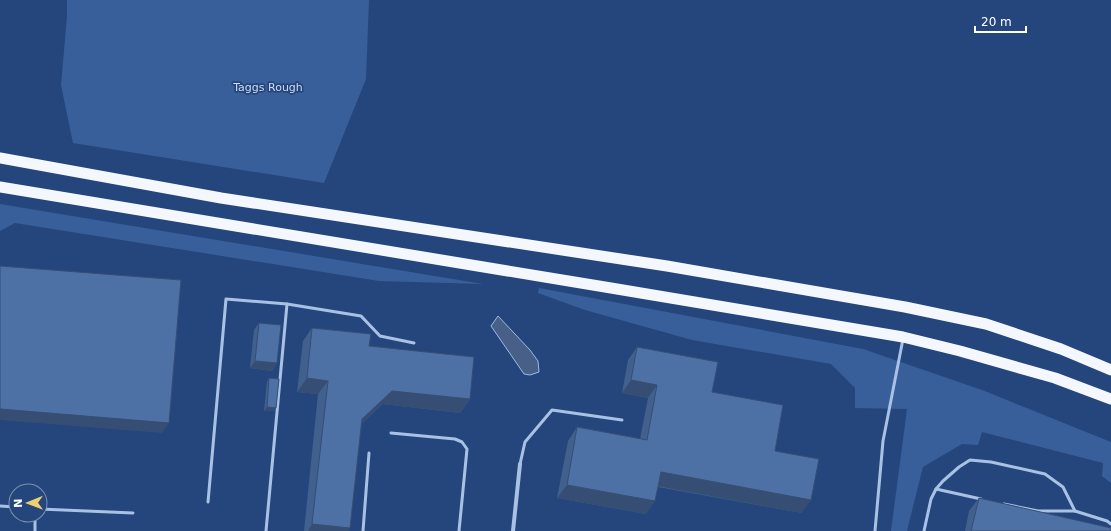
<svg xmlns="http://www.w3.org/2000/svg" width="1111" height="531" font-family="'DejaVu Sans',sans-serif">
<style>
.green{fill:#385f9a}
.water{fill:#486088;stroke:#9dbbe5}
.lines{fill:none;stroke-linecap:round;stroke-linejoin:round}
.service{stroke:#a9c1e5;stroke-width:3}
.minor{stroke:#a9c1e5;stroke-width:4}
.trunk{stroke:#f4f8fe;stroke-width:11}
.wall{fill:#42608e}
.shaded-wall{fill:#364e74}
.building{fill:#4d70a5;stroke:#364e74}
.labels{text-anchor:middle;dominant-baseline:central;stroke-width:3.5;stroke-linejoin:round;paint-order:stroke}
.park-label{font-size:11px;fill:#ccdcf4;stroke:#25467c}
</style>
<rect width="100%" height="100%" fill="#25467c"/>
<g class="green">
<polygon points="67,0 369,0 366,79 324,183 73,143 61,85 67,16"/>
<polygon points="0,204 483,284 379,281 15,223 0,231"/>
<polygon points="539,288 863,349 982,390 1111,442 1111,483 1102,476 1103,463 982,432 978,445 962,444 923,467 907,531 891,531 907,409 855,408 855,388 831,364 692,340 585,310 538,293"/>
</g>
<polygon class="water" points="498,316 530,350 538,361 539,372 530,375 524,374 491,326"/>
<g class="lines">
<g class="service">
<polyline points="287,304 361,316 380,336 414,343"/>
<polyline points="391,433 455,439 462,442 467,449 459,531"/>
<polyline points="520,464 525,442 552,410 622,420"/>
<polyline points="936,489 981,499"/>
<polyline points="208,502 226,299 287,304 266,531"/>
<polyline points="1004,504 1038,511 1075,511 1107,521 1111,524"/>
<polyline points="0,506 16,507"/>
<polyline points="40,509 133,513"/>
<polyline points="35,531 35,515"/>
<polyline points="363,531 369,453"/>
<polyline points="875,531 883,441 903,339"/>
<polyline points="924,531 931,499 936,489 943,481 959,467 970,460 991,462 1045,474 1063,487 1075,511"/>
</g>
<polyline class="minor" points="513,531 520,464"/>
<g class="trunk">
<polyline points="0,158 221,198 667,266 905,307 986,324 1061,349 1111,370"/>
<polyline points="0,187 611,288 903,337 960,351 1055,378 1111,399"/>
</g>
</g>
<g class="wall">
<polygon points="259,323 277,363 272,371 250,368 254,330"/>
<polygon points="312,328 369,346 470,399 460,413 383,404 361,424 348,531 304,531 318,394 297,392 303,341"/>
<polygon points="637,347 712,392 775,451 802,513 658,487 646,514 557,498 568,441 577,427 640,439 648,398 622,393 628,360"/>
<polygon points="269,378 274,411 264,411 267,382"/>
<polygon points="979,498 1111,531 965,531 969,511"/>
</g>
<g class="shaded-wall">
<polygon points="255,361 277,363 272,371 250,368"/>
<polygon points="307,378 328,381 318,394 297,392"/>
<polygon points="631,380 657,385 648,398 622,393"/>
<polygon points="392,391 470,399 460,413 383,404 353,432 362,419"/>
<polygon points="267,407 276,408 274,411 264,411"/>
<polygon points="0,409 169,423 162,433 0,420"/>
<polygon points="661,472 811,500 802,513 652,485"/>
<polygon points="567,485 655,501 646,514 557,498"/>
<polygon points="312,524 350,528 348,531 308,531"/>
</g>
<g class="building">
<polygon points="0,266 181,280 169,423 0,409"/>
<polygon points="259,323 281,325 277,363 255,361"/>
<polygon points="312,328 371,334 369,346 474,357 470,399 392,391 362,419 350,528 312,524 328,381 307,378"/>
<polygon points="637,347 718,362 712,392 783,405 775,451 819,459 811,500 661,472 655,501 567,485 577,427 647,440 657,385 631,380"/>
<polygon points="269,378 279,379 276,408 267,407"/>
<polygon points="979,498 1111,528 1111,531 971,531"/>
</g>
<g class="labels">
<g class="park-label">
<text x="268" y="87">Taggs Rough</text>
</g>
</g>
<g transform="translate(28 503) rotate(269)"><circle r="19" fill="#25467c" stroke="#7c90b0"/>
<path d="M0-3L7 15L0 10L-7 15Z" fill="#eed06e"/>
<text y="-6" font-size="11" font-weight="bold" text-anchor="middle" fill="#ffffff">N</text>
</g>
<path d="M975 26v6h51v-6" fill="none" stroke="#ffffff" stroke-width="2"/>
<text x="981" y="26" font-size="12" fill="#ffffff" stroke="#25467c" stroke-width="3" paint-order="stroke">20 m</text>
</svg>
